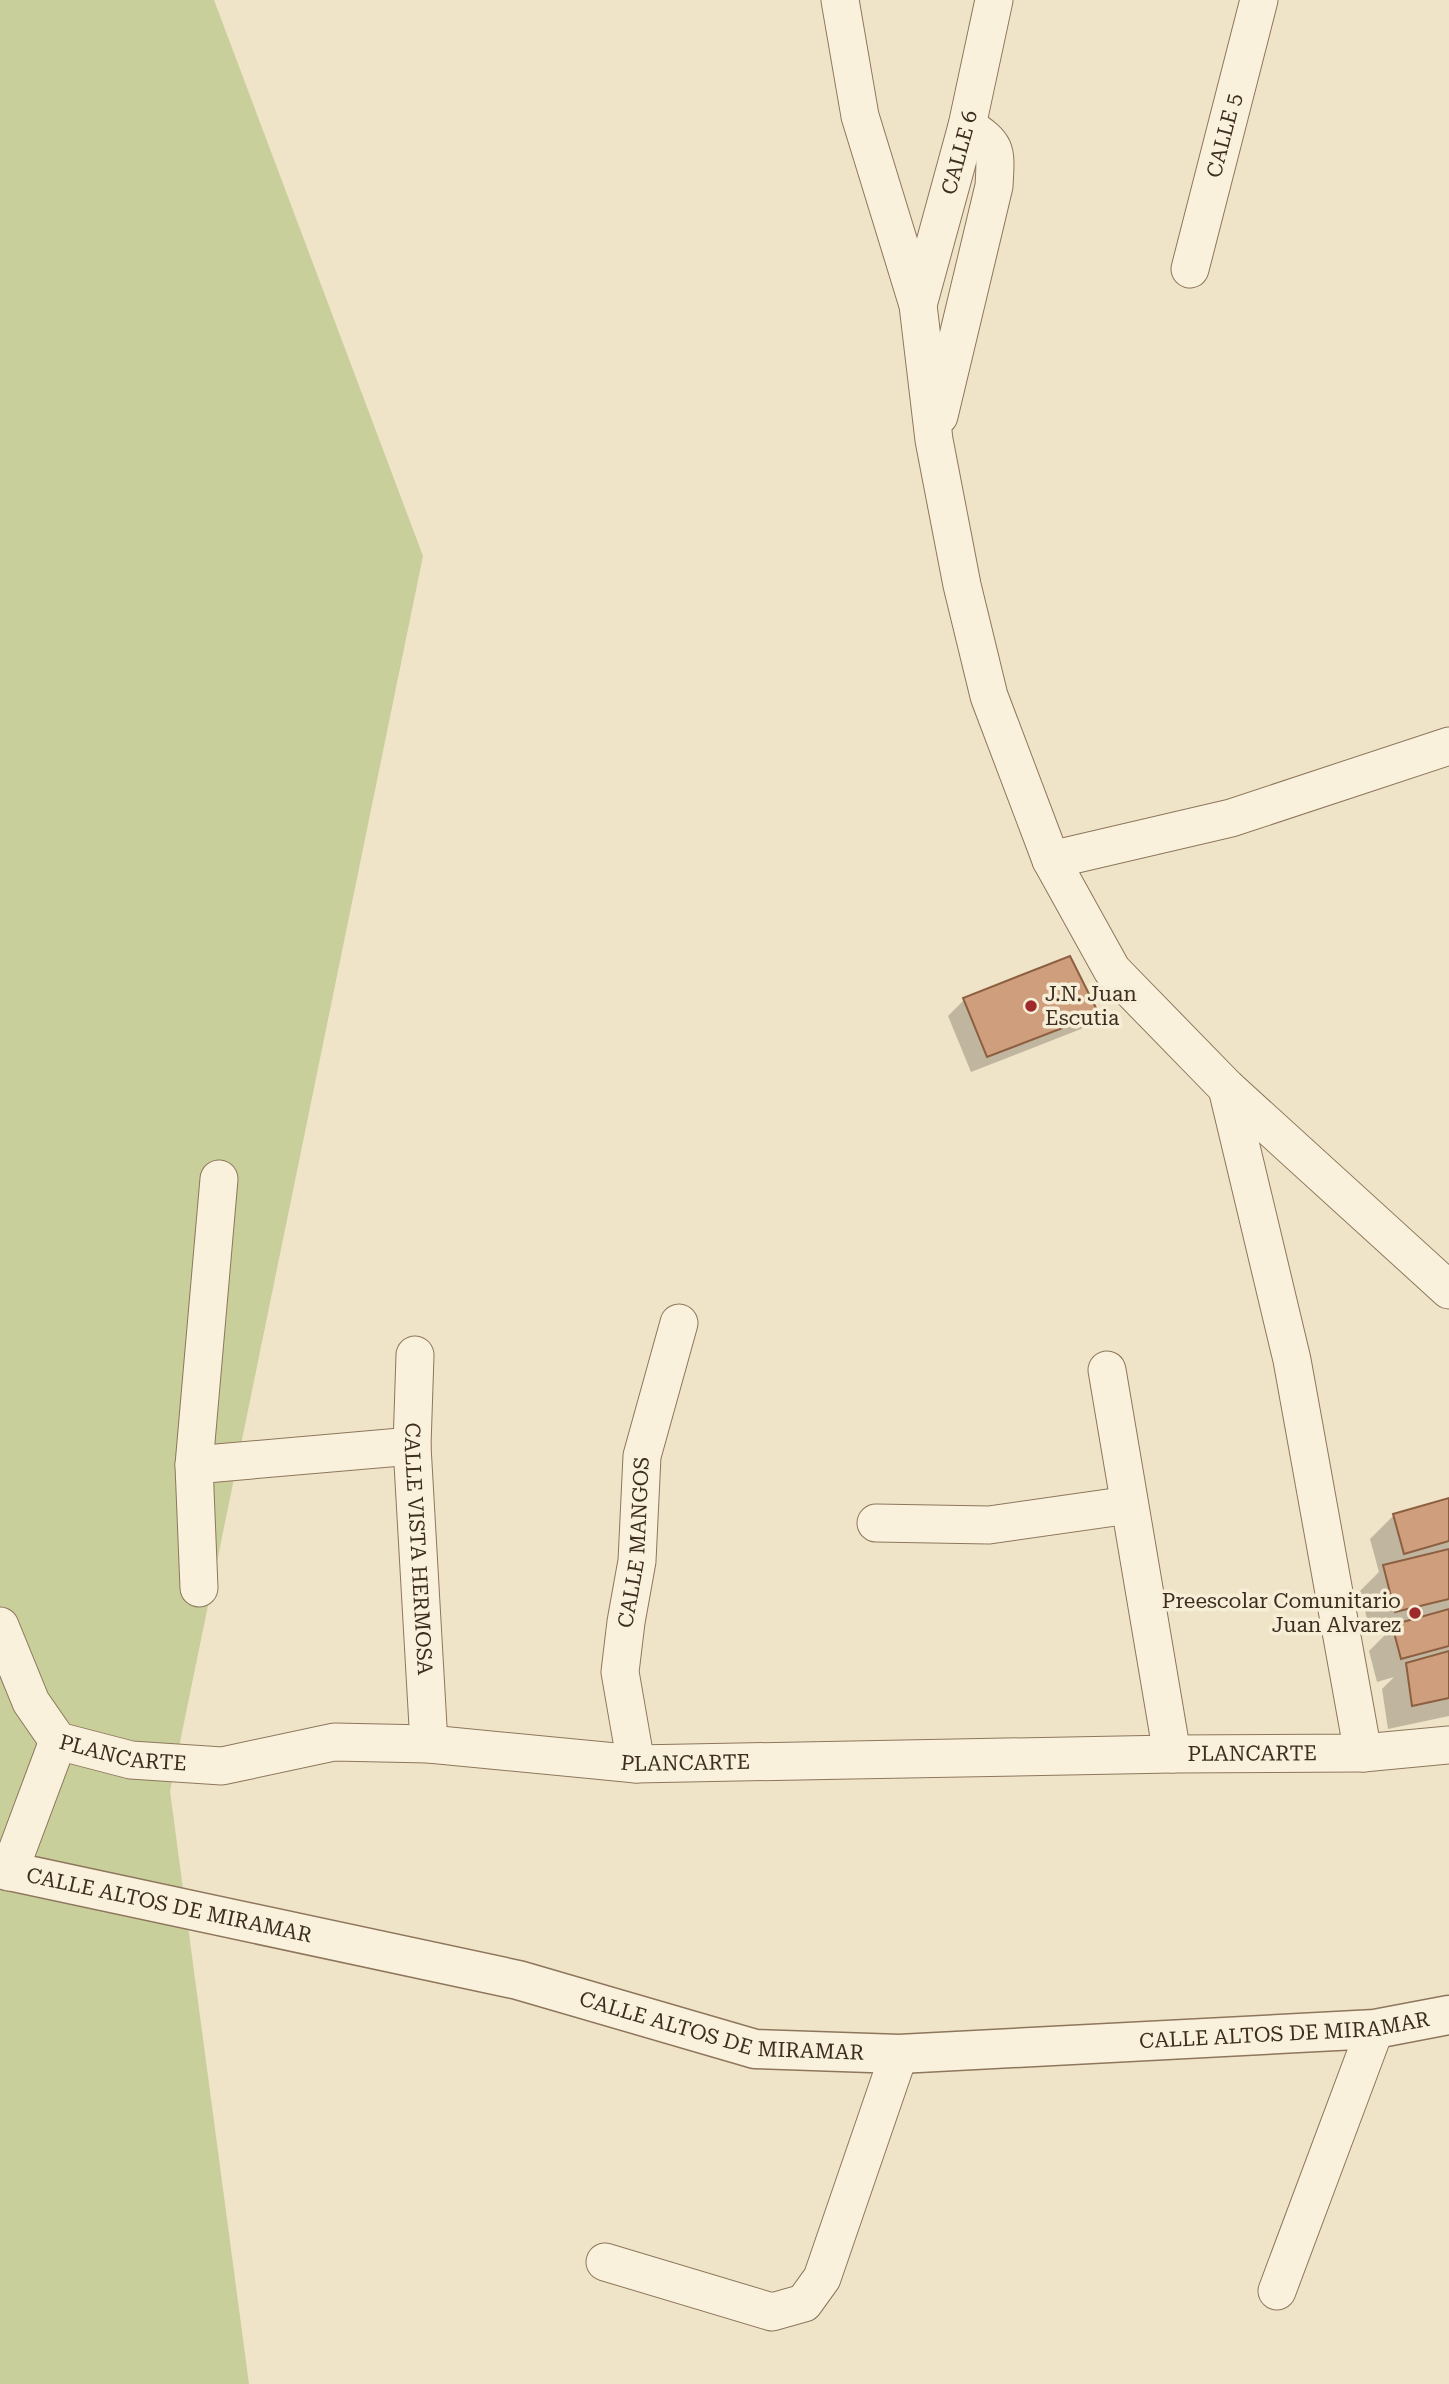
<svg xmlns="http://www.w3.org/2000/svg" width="1449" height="2384" font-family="'Roboto Serif',serif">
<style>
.green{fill:#c9cf9b}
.shadow{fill:#0003}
.building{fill:#cf9f7d;stroke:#8d5f41;stroke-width:2}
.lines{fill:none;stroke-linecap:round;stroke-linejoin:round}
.minor-casing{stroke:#8d765c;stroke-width:39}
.tertiary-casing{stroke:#8d765c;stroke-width:41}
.minor{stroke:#faf1dc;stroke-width:37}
.tertiary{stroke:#faf1dc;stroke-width:38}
.poi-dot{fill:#9e2a2b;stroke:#f7eed8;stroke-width:2.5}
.labels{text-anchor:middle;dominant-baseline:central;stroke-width:7;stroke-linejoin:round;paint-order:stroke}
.street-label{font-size:21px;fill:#3d2e20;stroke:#f7eed8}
.poi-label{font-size:21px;fill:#3d2e20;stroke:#f7eed8;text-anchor:start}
</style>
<rect width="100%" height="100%" fill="#f0e4c8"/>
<polygon class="green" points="0,0 214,0 423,556 170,1791 249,2384 0,2384"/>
<g class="shadow">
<polygon points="964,1000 1097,1013 1081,1029 971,1072 948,1016"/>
<polygon points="1449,1500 1449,1548 1446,1551 1449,1551 1449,1716 1388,1729 1382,1689 1394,1677 1377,1682 1369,1651 1389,1631 1371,1635 1360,1591 1379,1572 1370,1539 1394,1515"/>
</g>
<g class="building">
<polygon points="1070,956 1099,1014 987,1057 963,998"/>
<polygon points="1449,1498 1449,1541 1404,1554 1393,1514"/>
<polygon points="1449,1549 1449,1599 1395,1612 1383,1565"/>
<polygon points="1449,1609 1449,1646 1401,1659 1392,1625"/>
<polygon points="1449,1651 1449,1698 1412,1706 1406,1663"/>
</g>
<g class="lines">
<g class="minor-casing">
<g id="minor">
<polyline points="840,0 860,116 918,305 934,440 962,585 989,696 1051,860 1112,970 1227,1088 1449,1290"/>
<path id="s1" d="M 1190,269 L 1259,0"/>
<path id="s2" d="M 918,305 L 967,126 L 994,0"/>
<path d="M 939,416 L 994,186 C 996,149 998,146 967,126"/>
<polyline points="1051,860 1231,818 1449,746"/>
<polyline points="1227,1088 1292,1360 1363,1753"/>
<path id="s3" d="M 415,1355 L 412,1446 L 429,1744"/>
<polyline points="1107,1370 1172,1754"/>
<polyline points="194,1465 412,1446"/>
<polyline points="876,1523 989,1525 1129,1505"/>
<polyline points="199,1588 194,1465 219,1179"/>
<path id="s4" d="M 0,1626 L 31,1702 L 58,1741 L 131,1760 L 222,1766 L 334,1742 L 429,1744 L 636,1764 L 1172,1754 L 1363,1753 L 1449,1745"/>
<path id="s5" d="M 636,1764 L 620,1672 L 626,1622 L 637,1561 L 642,1456 L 679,1323"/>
<polyline points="9,1872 58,1741"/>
<polyline points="605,2262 772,2312 804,2303 822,2278 899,2054"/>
<polyline points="1277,2291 1375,2029"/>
</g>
</g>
<g class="tertiary-casing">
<g id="tertiary">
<path id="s6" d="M 0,1869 L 518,1980 L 755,2049 L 899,2054 L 1375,2029 L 1449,2015"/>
</g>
</g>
<use href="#minor" class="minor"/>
<use href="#tertiary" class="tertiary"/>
</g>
<g class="poi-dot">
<circle cx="1031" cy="1006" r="7"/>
<circle cx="1415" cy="1613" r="7"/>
</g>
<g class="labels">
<g class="street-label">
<text stroke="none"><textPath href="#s1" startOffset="138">CALLE 5</textPath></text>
<text stroke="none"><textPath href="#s2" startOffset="158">CALLE 6</textPath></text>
<text stroke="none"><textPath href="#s5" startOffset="224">CALLE MANGOS</textPath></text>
<text stroke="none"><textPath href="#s3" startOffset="194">CALLE VISTA HERMOSA</textPath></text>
<text stroke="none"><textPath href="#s4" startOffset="196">PLANCARTE</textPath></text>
<text stroke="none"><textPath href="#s4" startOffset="1330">PLANCARTE</textPath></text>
<text stroke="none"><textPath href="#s4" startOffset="763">PLANCARTE</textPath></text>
<text stroke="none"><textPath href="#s6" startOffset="173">CALLE ALTOS DE MIRAMAR</textPath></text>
<text stroke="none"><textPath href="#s6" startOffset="740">CALLE ALTOS DE MIRAMAR</textPath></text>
<text stroke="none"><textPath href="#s6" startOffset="1307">CALLE ALTOS DE MIRAMAR</textPath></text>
</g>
<g class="poi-label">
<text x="1045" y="994">J.N. Juan<tspan x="1045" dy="24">Escutia</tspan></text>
<text x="1401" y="1601" text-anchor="end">Preescolar Comunitario<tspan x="1401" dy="24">Juan Alvarez</tspan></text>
</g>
</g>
</svg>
